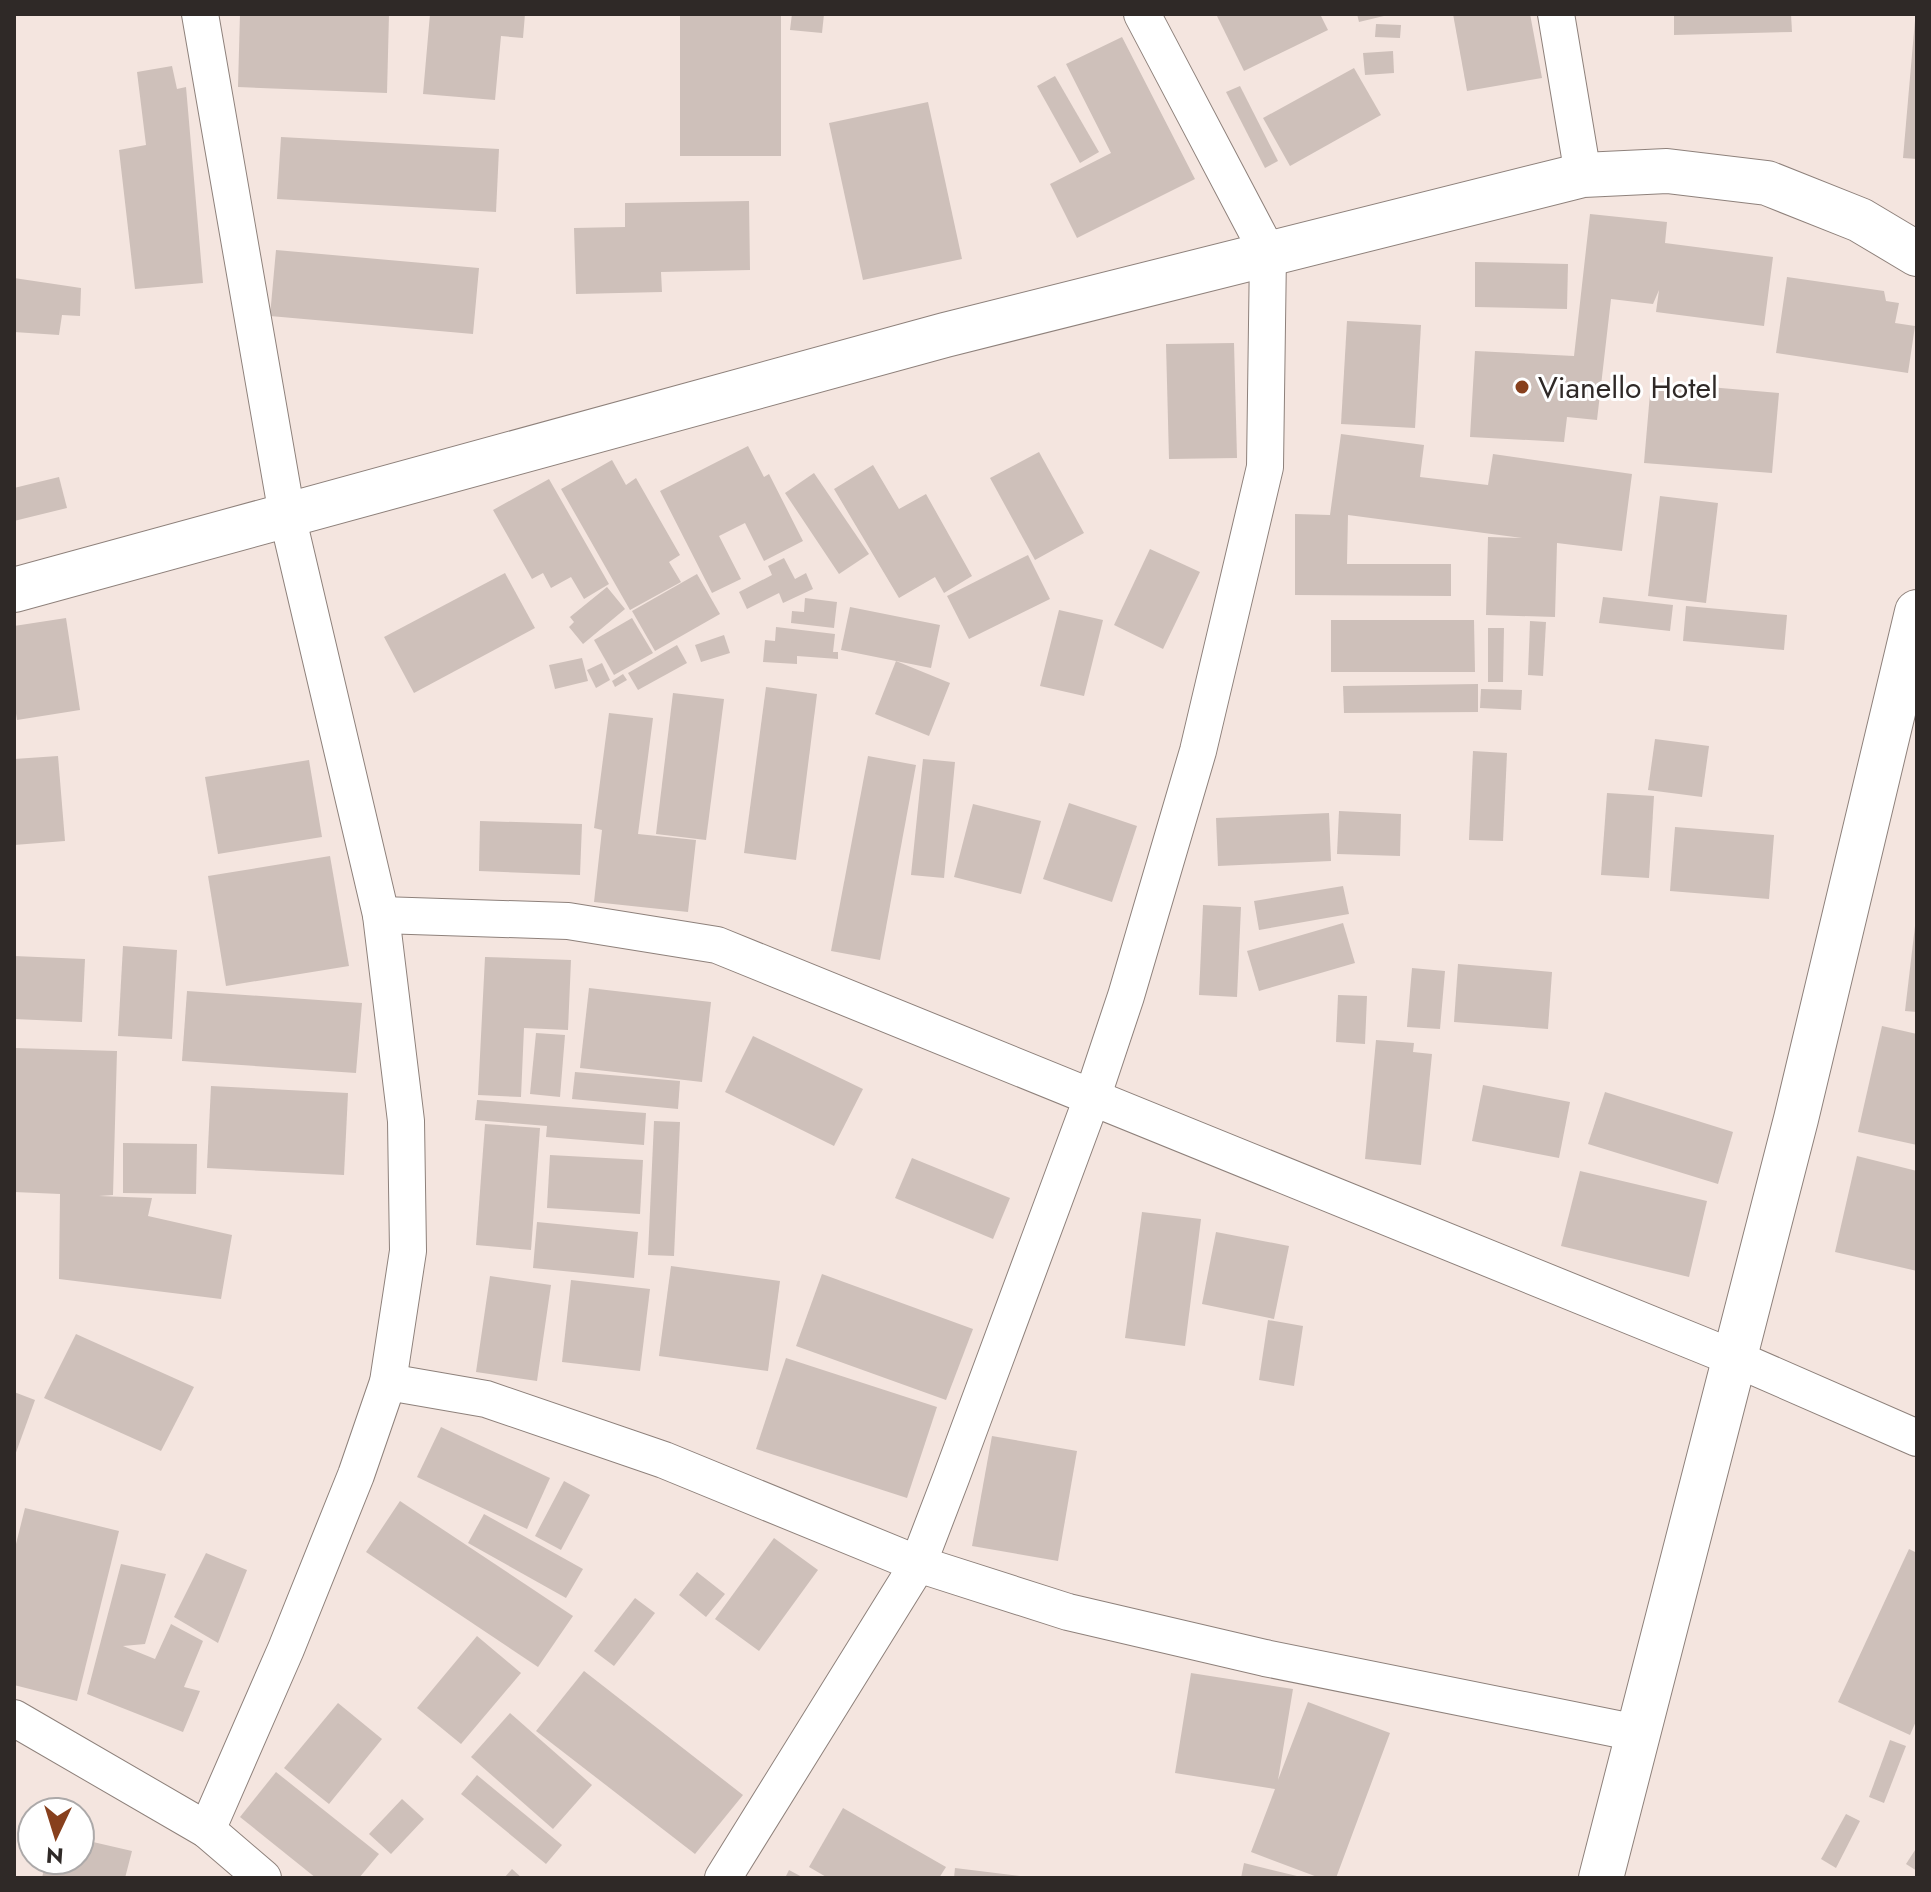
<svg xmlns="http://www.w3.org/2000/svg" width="1931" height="1892" font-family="Jost,sans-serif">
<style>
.building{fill:#cec0ba}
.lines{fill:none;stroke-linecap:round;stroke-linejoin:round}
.minor-casing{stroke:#8e817b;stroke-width:38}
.tertiary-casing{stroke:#8e817b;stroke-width:46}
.minor{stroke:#fff;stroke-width:36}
.tertiary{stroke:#fff;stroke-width:44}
.poi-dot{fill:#87401d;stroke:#fff;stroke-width:3}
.labels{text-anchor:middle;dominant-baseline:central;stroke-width:6;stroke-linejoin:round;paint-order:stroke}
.poi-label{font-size:30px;fill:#2f2927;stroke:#fff;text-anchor:start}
</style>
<rect width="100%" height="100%" fill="#f4e5df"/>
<g class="building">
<polygon points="240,14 389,14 387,93 238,87"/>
<polygon points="430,14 525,14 523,38 501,36 495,100 423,94"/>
<rect x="680" y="14" width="101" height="142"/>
<polygon points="792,14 824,14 822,33 790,30"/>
<polygon points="1216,14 1320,14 1328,30 1244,71"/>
<polygon points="1357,14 1388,14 1388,15 1359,22"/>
<polygon points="1453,14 1530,14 1542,78 1467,91"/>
<polygon points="1674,14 1791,14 1792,32 1674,35"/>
<polygon points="1915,20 1917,21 1917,159 1903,158"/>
<polygon points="1376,24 1401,25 1400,38 1375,37"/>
<polygon points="1122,37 1195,179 1077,238 1050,184 1111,153 1066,64"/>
<polygon points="1393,51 1394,73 1365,75 1363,53"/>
<polygon points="172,66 177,89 186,87 203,283 135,289 119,150 146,145 137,72"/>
<polygon points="1354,68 1381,115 1290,166 1263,118"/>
<polygon points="1055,76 1099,152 1080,163 1037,86"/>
<polygon points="1240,86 1278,161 1265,168 1226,92"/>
<polygon points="928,102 962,259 863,280 829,123"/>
<polygon points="281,137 499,149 496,212 277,199"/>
<polygon points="749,201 750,270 661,272 662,292 576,294 574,228 625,227 625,203"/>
<polygon points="1590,214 1667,222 1665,243 1773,257 1764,326 1656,312 1659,290 1653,304 1611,299 1597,420 1567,417 1564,442 1470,437 1475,351 1574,356"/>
<polygon points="276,250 479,268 473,334 270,316"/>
<polygon points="1475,262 1568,264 1567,309 1475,307"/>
<polygon points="1787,277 1884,291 1886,301 1899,303 1895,323 1915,326 1908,373 1776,353"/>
<polygon points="14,278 81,288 80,316 62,315 59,335 14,332"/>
<polygon points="1347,321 1421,325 1415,428 1341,424"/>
<polygon points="1234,343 1237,458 1169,459 1166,344"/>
<polygon points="1651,382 1779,393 1772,473 1644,463"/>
<polygon points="1341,434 1424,445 1420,477 1488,485 1493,454 1632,474 1622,551 1557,543 1555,617 1486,615 1488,537 1522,538 1348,515 1347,564 1451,564 1451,596 1295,595 1295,514 1330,515"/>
<polygon points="748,446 764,477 769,474 803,541 764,561 745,523 719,536 741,579 712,593 660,491"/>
<polygon points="1039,452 1084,533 1035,560 990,478"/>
<polygon points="612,460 626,485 636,478 680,555 669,562 681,582 630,610 561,489"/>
<polygon points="873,465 899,509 926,494 972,576 944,593 935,577 899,598 834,489"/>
<polygon points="814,473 869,554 839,574 785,493"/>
<polygon points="59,477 67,508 14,521 14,488"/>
<polygon points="549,479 609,584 584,599 571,577 551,588 543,573 532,579 493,510"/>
<polygon points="1660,496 1718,503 1706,603 1648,596"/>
<polygon points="1150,549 1200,572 1163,649 1114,625"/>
<polygon points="1028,555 1050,599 969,639 947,596"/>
<polygon points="784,558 795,579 806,573 813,589 783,603 779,593 747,609 739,592 772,575 768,566"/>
<polygon points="505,573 535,628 414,693 384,637"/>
<polygon points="697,574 720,614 655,651 632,611"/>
<polygon points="607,587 625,609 583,644 569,627 574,622 570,617"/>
<polygon points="1603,597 1673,605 1670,631 1599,623"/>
<polygon points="805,598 837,602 834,628 791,623 792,611 804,612"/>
<polygon points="1686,606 1787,615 1784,650 1683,641"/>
<polygon points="850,607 940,625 931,668 841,650"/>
<polygon points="1059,610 1103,620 1084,696 1040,686"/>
<polygon points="66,618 80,710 17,720 14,700 14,626"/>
<polygon points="632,618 653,653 614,675 594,640"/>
<polygon points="1331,620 1474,620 1475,672 1331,672"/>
<polygon points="1530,621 1546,622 1543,676 1528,675"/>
<polygon points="776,627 835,634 833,652 838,652 838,659 797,656 797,664 763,662 765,640 775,641"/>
<polygon points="1488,628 1504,628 1503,682 1488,682"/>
<polygon points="724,635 730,653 701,662 695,645"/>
<polygon points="677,645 687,663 638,690 628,673"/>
<polygon points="582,658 588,681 555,689 549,665"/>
<polygon points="896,661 950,683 929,736 875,714"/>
<polygon points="602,663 610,680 596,688 587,670"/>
<polygon points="623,674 627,680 615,687 612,681"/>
<polygon points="1478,684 1478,712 1344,713 1343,686"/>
<polygon points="766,687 817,694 796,860 744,853"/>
<polygon points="1481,689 1522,690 1521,710 1480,708"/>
<polygon points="673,693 724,699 706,840 656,834"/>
<polygon points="609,713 653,718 638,834 696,840 688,912 594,902 602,830 594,828"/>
<polygon points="1655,739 1709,746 1702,797 1648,790"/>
<polygon points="1473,751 1507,753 1503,841 1469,840"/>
<polygon points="58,756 65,841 14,845 14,759"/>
<polygon points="868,756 916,765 880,960 831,951"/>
<polygon points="923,759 955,762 944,878 911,875"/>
<polygon points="309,760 322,837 218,854 205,777"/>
<polygon points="1607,793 1654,796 1649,878 1601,875"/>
<polygon points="1069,803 1137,826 1112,902 1043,879"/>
<polygon points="973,804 1041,821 1021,894 954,877"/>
<polygon points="1339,811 1401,814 1400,856 1337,854"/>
<polygon points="1329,813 1331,861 1218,866 1216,818"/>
<polygon points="480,821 582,824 580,875 479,871"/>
<polygon points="1675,827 1774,835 1769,899 1670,891"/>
<polygon points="330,856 349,966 226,986 208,876"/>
<polygon points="1343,886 1349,914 1259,930 1254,901"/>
<polygon points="1203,905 1241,907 1237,997 1199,995"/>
<polygon points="1343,923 1355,963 1259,991 1247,951"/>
<polygon points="1915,926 1917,926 1917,1012 1905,1011"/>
<polygon points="123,946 177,950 172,1039 118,1036"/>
<polygon points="14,956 85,959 82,1022 14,1019"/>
<polygon points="485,957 571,960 568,1030 524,1028 521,1097 478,1095"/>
<polygon points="1458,964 1552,972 1548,1029 1454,1022"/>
<polygon points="1412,968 1445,971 1440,1029 1407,1027"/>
<polygon points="589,988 711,1002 702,1082 580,1068"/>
<polygon points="187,991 362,1003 356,1073 182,1061"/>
<polygon points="1338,995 1367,996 1365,1044 1336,1042"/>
<polygon points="1882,1026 1917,1034 1917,1145 1858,1132"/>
<polygon points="536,1033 565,1035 560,1097 530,1094"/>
<polygon points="753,1036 863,1089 834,1146 725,1092"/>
<polygon points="1376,1040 1414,1043 1413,1052 1432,1054 1421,1165 1365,1159"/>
<polygon points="14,1048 117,1051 113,1195 99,1196 152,1198 148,1216 232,1235 221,1299 59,1279 60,1194 14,1192"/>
<polygon points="575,1072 680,1081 678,1109 572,1099"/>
<polygon points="1483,1085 1570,1102 1559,1158 1472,1141"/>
<polygon points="211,1086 348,1093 344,1175 207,1168"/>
<polygon points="1605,1092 1733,1132 1718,1184 1588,1144"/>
<polygon points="477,1100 646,1113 644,1145 546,1137 547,1126 475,1120"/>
<polygon points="654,1121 680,1122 674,1256 648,1255"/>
<polygon points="485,1124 540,1128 531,1250 476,1245"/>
<polygon points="123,1143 197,1144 196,1194 123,1193"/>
<polygon points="550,1155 643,1160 640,1214 547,1208"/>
<polygon points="1857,1156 1917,1171 1917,1271 1835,1252"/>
<polygon points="912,1158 1010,1198 993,1239 895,1198"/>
<polygon points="1580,1171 1707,1201 1689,1277 1561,1246"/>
<polygon points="1142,1212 1201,1219 1185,1346 1125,1338"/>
<polygon points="537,1222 638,1232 634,1278 533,1268"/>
<polygon points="1216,1232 1289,1246 1274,1319 1202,1304"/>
<polygon points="671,1266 780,1281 768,1371 659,1356"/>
<polygon points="822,1274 973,1329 946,1400 796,1346"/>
<polygon points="490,1276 551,1285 537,1381 476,1372"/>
<polygon points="571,1280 650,1289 640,1371 562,1362"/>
<polygon points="1268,1320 1303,1326 1294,1386 1259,1380"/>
<polygon points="76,1334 194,1387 161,1451 44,1398"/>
<polygon points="786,1358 937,1407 907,1498 756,1449"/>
<polygon points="14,1392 35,1400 14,1458"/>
<polygon points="441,1427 550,1478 527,1529 417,1477"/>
<polygon points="992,1436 1077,1451 1058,1561 972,1546"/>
<polygon points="564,1481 590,1495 561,1550 535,1536"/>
<polygon points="400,1501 573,1616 538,1667 366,1552"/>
<polygon points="25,1508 119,1531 77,1701 14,1685 14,1552"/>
<polygon points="484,1514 583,1569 566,1598 468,1543"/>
<polygon points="774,1538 818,1570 759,1651 715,1619"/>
<polygon points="1909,1549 1917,1553 1917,1719 1910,1735 1838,1702"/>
<polygon points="206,1553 247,1570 218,1643 174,1617"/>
<polygon points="121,1564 166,1574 145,1644 123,1646 155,1659 171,1624 203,1641 184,1687 200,1691 183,1732 87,1694"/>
<polygon points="697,1572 725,1594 706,1617 679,1595"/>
<polygon points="635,1598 655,1613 614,1666 594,1651"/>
<polygon points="477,1636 521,1673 461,1744 417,1708"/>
<polygon points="584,1671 743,1795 695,1854 536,1731"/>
<polygon points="1191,1673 1293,1689 1278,1780 1308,1702 1390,1733 1336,1878 1320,1878 1251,1852 1275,1789 1175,1773"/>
<polygon points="338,1703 382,1739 329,1804 284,1768"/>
<polygon points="510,1713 592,1785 553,1829 471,1757"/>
<polygon points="1890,1740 1906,1746 1884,1803 1869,1797"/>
<polygon points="276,1772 379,1854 359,1878 316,1878 240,1817"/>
<polygon points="477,1775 562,1845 546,1864 461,1794"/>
<polygon points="402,1799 424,1819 391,1854 369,1834"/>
<polygon points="843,1808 946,1867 939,1878 828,1878 809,1867"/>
<polygon points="1846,1814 1860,1821 1836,1868 1821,1859"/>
<polygon points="80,1839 132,1851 125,1878 42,1878 46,1860 80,1860"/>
<polygon points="1917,1847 1917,1871 1906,1864"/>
<polygon points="1244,1863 1301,1877 1301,1878 1241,1878"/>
<polygon points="955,1868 1020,1876 1020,1878 954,1878"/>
<polygon points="512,1869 522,1878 504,1878"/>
<polygon points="789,1870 804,1878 785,1878"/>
</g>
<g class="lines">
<g class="minor-casing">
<g id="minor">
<polyline points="200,14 287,515 381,915 406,1121 408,1251 388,1382 356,1475 286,1649 207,1830"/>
<polyline points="1556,14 1583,175"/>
<polyline points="381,915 568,921 717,945 1734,1358 1917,1438"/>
<polyline points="388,1382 486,1399 664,1460 918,1564 1068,1612 1265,1658 1637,1733"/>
<polyline points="14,1718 207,1830 263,1878"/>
<polyline points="723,1878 918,1564 951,1478 1092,1098 1126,996 1198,751 1265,467 1268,253 1142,14"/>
</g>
</g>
<g class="tertiary-casing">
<g id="tertiary">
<polyline points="14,590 945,335 1583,175 1667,171 1767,183 1860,220 1917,254"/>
<polyline points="1601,1878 1796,1119 1917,612"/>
</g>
</g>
<use href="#minor" class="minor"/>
<use href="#tertiary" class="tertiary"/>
</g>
<circle class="poi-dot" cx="1522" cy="387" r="8"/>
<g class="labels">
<g class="poi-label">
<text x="1538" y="387">Vianello Hotel</text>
</g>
</g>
<rect width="1931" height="1892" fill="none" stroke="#2f2927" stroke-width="32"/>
<g transform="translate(56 1836) rotate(184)"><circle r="38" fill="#ffffff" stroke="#aca9a9" stroke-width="2"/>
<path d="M0-6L14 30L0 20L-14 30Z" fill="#87401d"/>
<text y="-12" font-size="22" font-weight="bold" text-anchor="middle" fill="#2f2927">N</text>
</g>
</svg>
